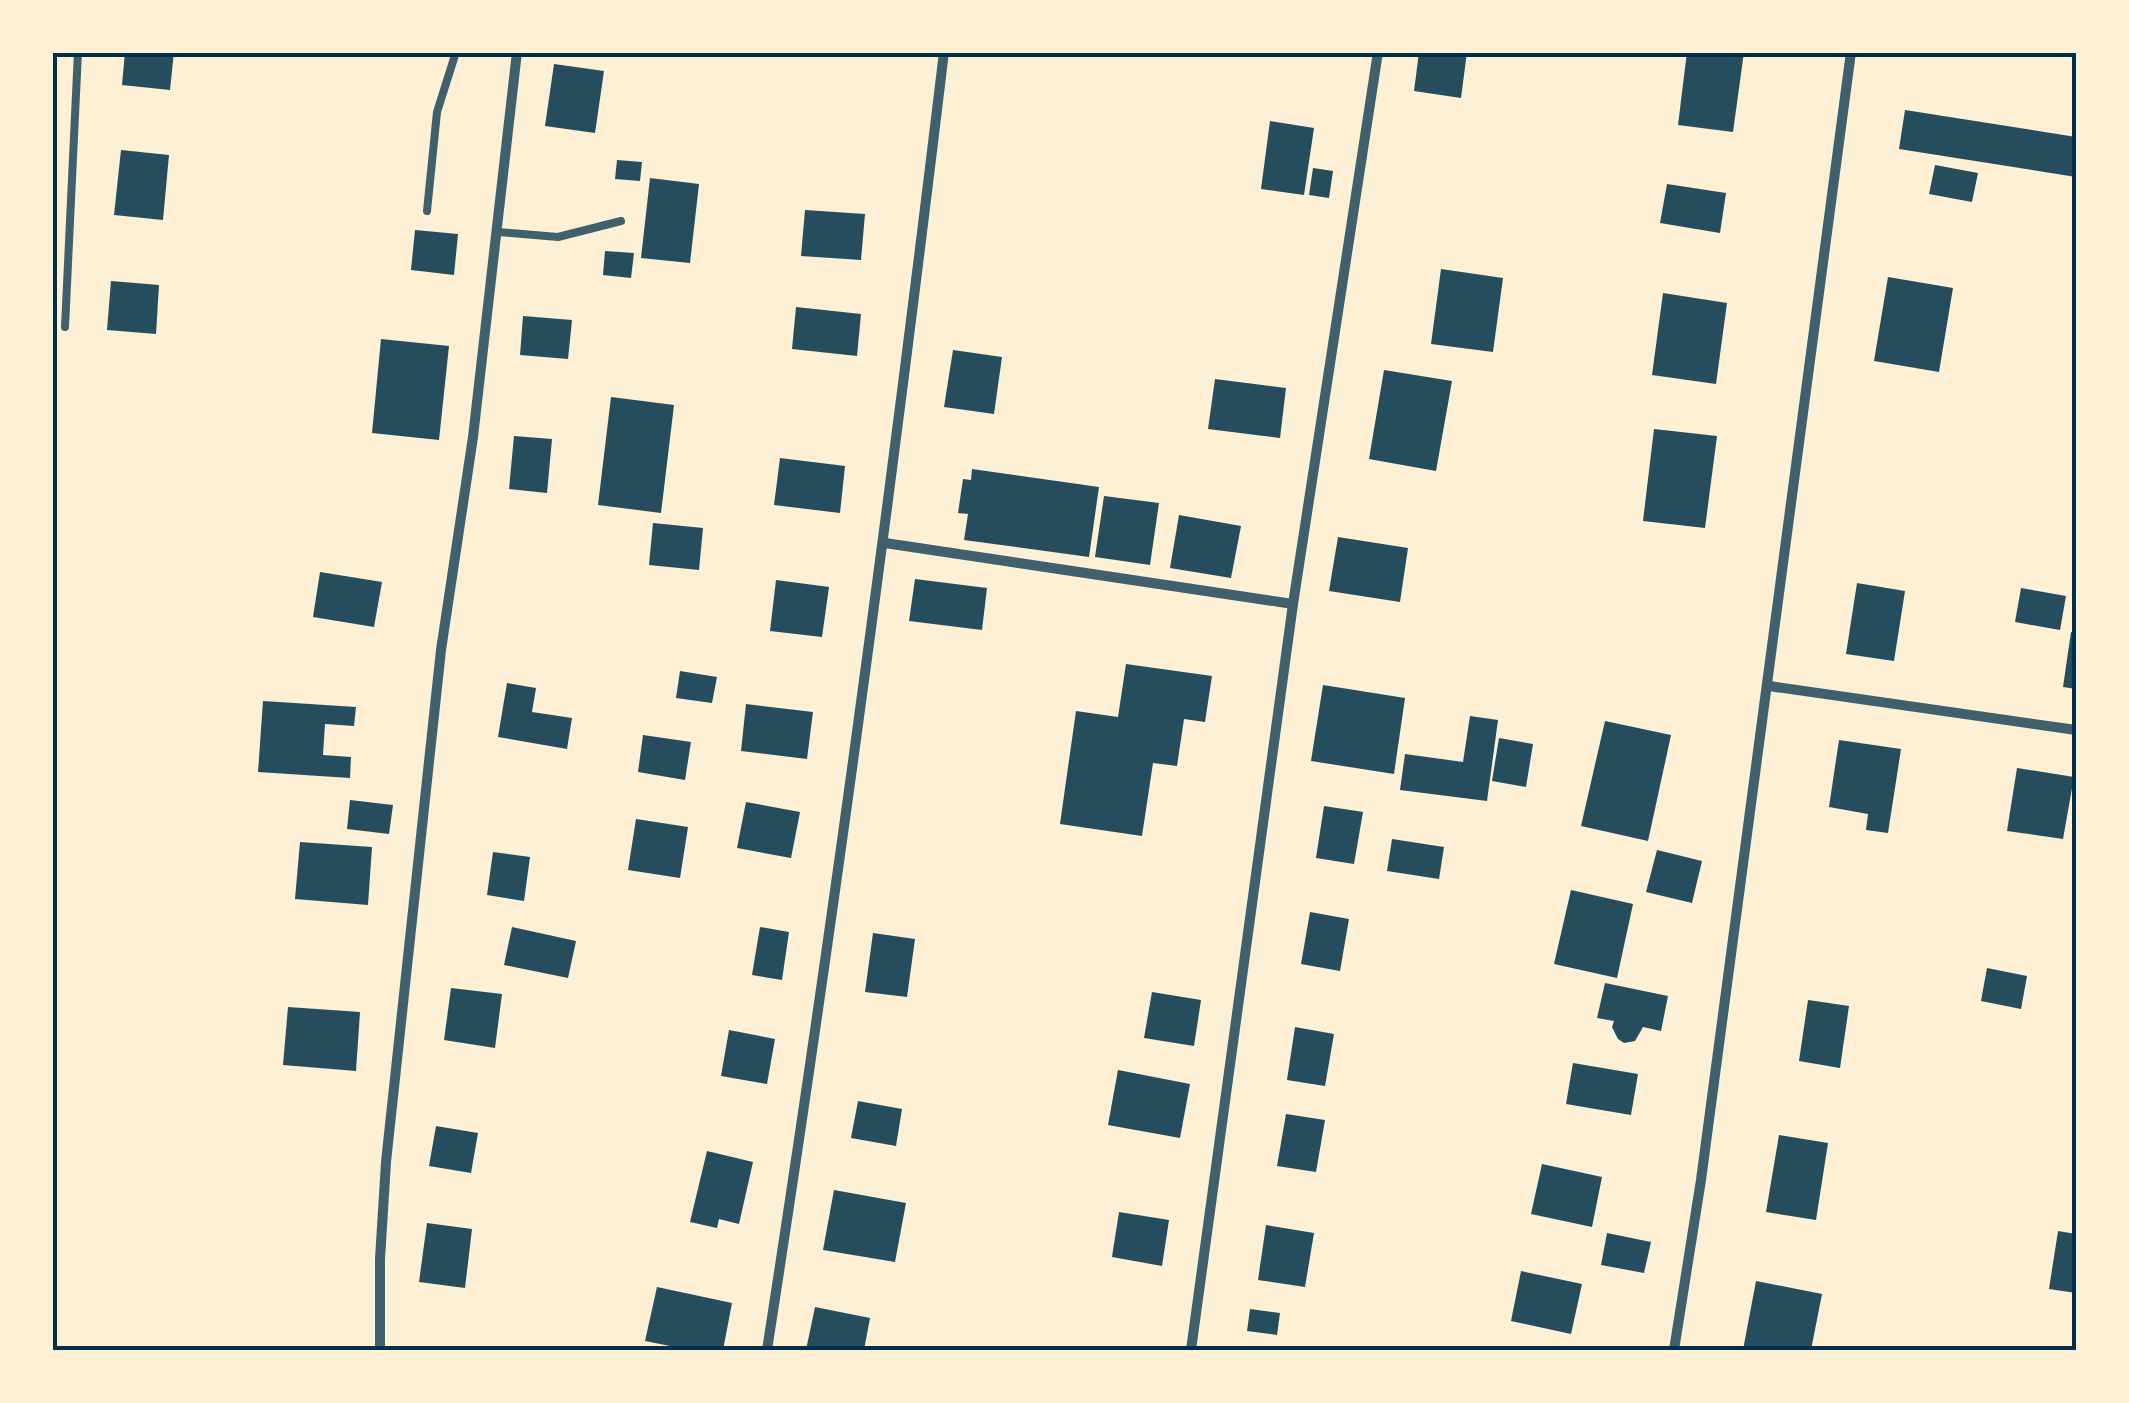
<svg xmlns="http://www.w3.org/2000/svg" width="2129" height="1403" font-family="'Noto Serif',serif">
<style>
.building{fill:#264d5e}
.lines{fill:none;stroke-linecap:round;stroke-linejoin:round}
.service{stroke:#3f606c;stroke-width:8}
.minor{stroke:#3f606c;stroke-width:10}
.neatline{fill:none;stroke:#003049;stroke-width:4}
</style>
<rect width="100%" height="100%" fill="#fdf0d5"/>
<g class="building">
<polygon points="125,52 174,52 170,90 122,85"/>
<polygon points="1419,52 1467,52 1461,98 1414,91"/>
<polygon points="1687,52 1744,52 1733,132 1678,125"/>
<polygon points="554,64 604,71 595,133 545,126"/>
<polygon points="1905,110 2076,137 2076,177 1899,149"/>
<polygon points="1270,121 1314,128 1304,195 1261,189"/>
<polygon points="121,150 169,155 163,220 114,215"/>
<polygon points="617,160 642,162 640,181 615,179"/>
<polygon points="1935,165 1978,173 1972,202 1929,194"/>
<polygon points="1313,168 1333,171 1329,198 1309,195"/>
<polygon points="650,178 699,184 690,263 641,258"/>
<polygon points="1667,184 1726,193 1720,233 1660,223"/>
<polygon points="805,210 865,214 861,260 801,256"/>
<polygon points="415,230 458,234 454,275 411,270"/>
<polygon points="605,251 634,253 631,278 603,275"/>
<polygon points="1441,269 1503,278 1493,352 1431,344"/>
<polygon points="1888,277 1953,288 1939,372 1874,361"/>
<polygon points="111,281 159,285 156,334 107,330"/>
<polygon points="1663,293 1727,303 1716,384 1652,375"/>
<polygon points="796,307 861,314 857,356 792,349"/>
<polygon points="523,316 572,320 568,359 520,355"/>
<polygon points="381,339 449,346 439,440 372,433"/>
<polygon points="953,350 1002,357 994,414 944,407"/>
<polygon points="1384,370 1452,381 1436,471 1369,459"/>
<polygon points="1215,379 1286,388 1280,438 1208,429"/>
<polygon points="611,397 674,405 661,513 598,505"/>
<polygon points="1654,429 1717,436 1705,528 1643,521"/>
<polygon points="514,436 552,439 547,493 509,489"/>
<polygon points="780,458 845,466 840,513 774,505"/>
<polygon points="972,469 1099,487 1089,557 964,540 968,514 958,513 963,479 971,480"/>
<polygon points="1104,496 1159,503 1150,565 1095,557"/>
<polygon points="1179,515 1241,526 1231,578 1170,568"/>
<polygon points="653,523 703,528 699,570 649,565"/>
<polygon points="1338,537 1408,548 1400,602 1329,591"/>
<polygon points="320,572 382,582 374,627 313,617"/>
<polygon points="915,579 987,588 982,630 909,621"/>
<polygon points="776,580 829,587 822,637 770,631"/>
<polygon points="1857,583 1905,591 1894,661 1846,654"/>
<polygon points="2021,588 2066,596 2060,630 2015,622"/>
<polygon points="2071,632 2076,633 2076,689 2063,687"/>
<polygon points="1126,664 1212,676 1205,722 1184,719 1177,766 1153,763 1142,836 1060,824 1076,711 1118,717"/>
<polygon points="680,671 717,677 712,703 676,698"/>
<polygon points="507,683 536,688 532,712 572,718 567,749 498,737"/>
<polygon points="1323,685 1405,698 1394,774 1311,761"/>
<polygon points="263,701 356,707 354,726 325,724 323,755 351,757 350,778 258,772"/>
<polygon points="746,704 813,712 807,759 741,751"/>
<polygon points="1470,716 1498,720 1487,801 1400,790 1405,754 1463,762"/>
<polygon points="1605,721 1671,735 1648,841 1581,826"/>
<polygon points="643,735 691,742 685,780 638,772"/>
<polygon points="1499,738 1533,744 1526,787 1492,781"/>
<polygon points="1839,740 1901,749 1888,833 1866,830 1868,814 1829,807"/>
<polygon points="2017,768 2074,777 2063,839 2007,831"/>
<polygon points="350,800 393,805 389,834 347,829"/>
<polygon points="746,802 800,812 791,858 737,848"/>
<polygon points="1324,806 1363,812 1354,864 1316,858"/>
<polygon points="636,819 688,827 680,878 628,870"/>
<polygon points="1392,839 1444,847 1439,879 1387,871"/>
<polygon points="300,842 372,847 368,905 295,899"/>
<polygon points="1657,850 1702,861 1692,903 1646,892"/>
<polygon points="493,852 530,857 524,901 487,895"/>
<polygon points="1571,890 1633,904 1617,978 1554,964"/>
<polygon points="1310,912 1349,919 1340,971 1301,964"/>
<polygon points="512,927 576,941 568,978 504,965"/>
<polygon points="760,927 789,932 782,980 752,975"/>
<polygon points="873,933 915,939 907,997 865,992"/>
<polygon points="1987,968 2027,976 2021,1009 1981,1001"/>
<polygon points="1605,983 1668,996 1661,1031 1643,1027 1635,1041 1624,1043 1618,1039 1612,1027 1614,1021 1597,1018"/>
<polygon points="451,988 502,994 495,1048 444,1040"/>
<polygon points="1152,992 1201,1000 1194,1046 1144,1038"/>
<polygon points="1808,1000 1849,1006 1840,1068 1799,1061"/>
<polygon points="288,1007 360,1012 356,1071 283,1065"/>
<polygon points="1295,1027 1334,1034 1325,1086 1287,1080"/>
<polygon points="729,1030 775,1039 767,1084 721,1076"/>
<polygon points="1573,1063 1638,1074 1631,1115 1566,1104"/>
<polygon points="1118,1070 1190,1084 1180,1138 1108,1125"/>
<polygon points="858,1101 902,1109 896,1146 851,1138"/>
<polygon points="1286,1114 1325,1120 1316,1172 1277,1166"/>
<polygon points="436,1126 478,1133 471,1173 429,1166"/>
<polygon points="1779,1135 1828,1143 1816,1220 1766,1212"/>
<polygon points="707,1151 753,1162 739,1224 719,1219 717,1228 690,1222"/>
<polygon points="1542,1164 1602,1177 1592,1227 1531,1214"/>
<polygon points="834,1190 906,1203 895,1262 823,1250"/>
<polygon points="1119,1212 1169,1220 1162,1266 1112,1257"/>
<polygon points="427,1223 472,1229 465,1288 419,1282"/>
<polygon points="1266,1225 1314,1233 1305,1287 1258,1280"/>
<polygon points="2058,1231 2076,1234 2076,1293 2049,1289"/>
<polygon points="1607,1233 1651,1242 1644,1273 1601,1265"/>
<polygon points="1521,1271 1582,1284 1571,1334 1511,1321"/>
<polygon points="1756,1281 1822,1294 1811,1350 1743,1350"/>
<polygon points="657,1287 732,1303 723,1350 690,1350 645,1341"/>
<polygon points="815,1307 870,1318 864,1350 806,1350"/>
<polygon points="1250,1309 1280,1313 1277,1335 1247,1331"/>
</g>
<g class="lines">
<g class="service">
<polyline points="427,211 437,112 456,52"/>
<polyline points="498,232 558,237 621,221"/>
<polyline points="65,327 78,52"/>
</g>
<g class="minor">
<polyline points="885,543 1293,604"/>
<polyline points="1769,686 2076,730"/>
<polyline points="380,1350 380,1259 386,1162 441,650 473,437 517,52"/>
<path d="M 767,1350 C 834,919 892,486 944,52"/>
<polyline points="1191,1350 1293,604 1378,52"/>
<polyline points="1674,1350 1701,1180 1851,52"/>
</g>
</g>
<rect width="2129" height="1403" fill="none" stroke="#fdf0d5" stroke-width="110"/>
<rect x="55" y="55" width="2019" height="1293" class="neatline"/>
</svg>
